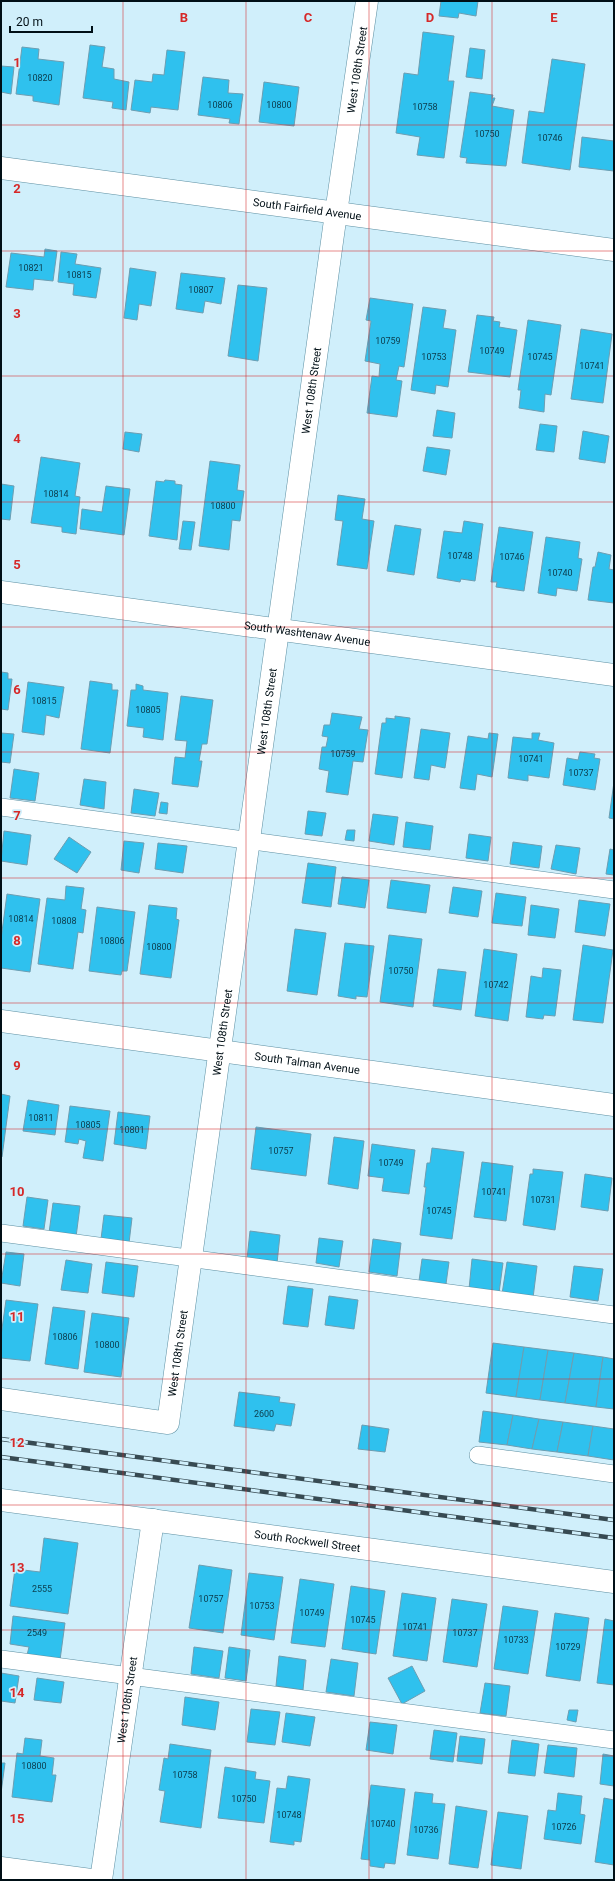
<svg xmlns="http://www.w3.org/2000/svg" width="615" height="1881" font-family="Roboto,sans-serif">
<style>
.building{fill:#2fc1ee;stroke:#6c9eb2}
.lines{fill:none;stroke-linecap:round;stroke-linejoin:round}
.lane-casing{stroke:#5c8fa2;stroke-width:18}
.street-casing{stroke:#5c8fa2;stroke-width:23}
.lane{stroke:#fff;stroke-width:17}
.street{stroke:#fff;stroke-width:22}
.rail-casing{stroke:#374a52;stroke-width:4.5}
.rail{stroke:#d0effb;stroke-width:3;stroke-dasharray:9;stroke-linecap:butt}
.grid{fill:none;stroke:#d62828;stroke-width:1;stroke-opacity:0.55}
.labels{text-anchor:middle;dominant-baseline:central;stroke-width:3.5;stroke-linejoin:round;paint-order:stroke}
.number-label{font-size:9px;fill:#0c3c4c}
.street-label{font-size:11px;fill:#000f16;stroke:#d0effb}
.grid-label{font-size:13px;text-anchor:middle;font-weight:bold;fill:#d62828;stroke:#d0effb;stroke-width:3.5;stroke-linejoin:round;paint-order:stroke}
</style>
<rect width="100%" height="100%" fill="#d0effb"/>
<g class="building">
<polygon points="441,1 478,1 476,16 459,13 458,18 439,16"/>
<polygon points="423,32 454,36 448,81 454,81 444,158 417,155 420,137 396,133 404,73 418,75"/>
<polygon points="90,45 105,47 102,67 114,69 114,79 129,82 126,110 112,108 113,102 83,98"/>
<polygon points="22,47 39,49 38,59 64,62 59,105 33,101 33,96 16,94"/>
<polygon points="470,48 485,50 482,79 466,77"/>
<polygon points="167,50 185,52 178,110 151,107 150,113 131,110 135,80 152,82 153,74 164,75"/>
<polygon points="552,59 585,64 570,170 522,163 529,111 544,113"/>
<polygon points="1,66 14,67 11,94 1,92"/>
<polygon points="203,77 229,80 228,93 243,94 239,124 229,123 230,119 198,115"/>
<polygon points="264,82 299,87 294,126 259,122"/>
<polygon points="470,92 493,95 492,98 495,98 492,106 514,110 506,166 466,163 467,158 460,157"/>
<polygon points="582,137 614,141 614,171 579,167"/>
<polygon points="45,249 57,251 53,281 34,279 33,290 6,287 11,253 44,257"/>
<polygon points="61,252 77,254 75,264 101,268 96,298 73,295 74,284 58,282"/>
<polygon points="130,268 156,272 151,306 139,304 137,320 124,318"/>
<polygon points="181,273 225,278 221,304 205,301 203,313 176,309"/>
<polygon points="238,285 267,288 258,361 228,356"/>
<polygon points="370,298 413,304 404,367 399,366 396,380 402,381 397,417 367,413 372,376 379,377 380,364 365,361 371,321 366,320"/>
<polygon points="423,307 446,310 443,328 456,330 448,387 436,385 435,394 411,390"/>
<polygon points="477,315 494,317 493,321 500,322 499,327 517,330 510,377 468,372"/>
<polygon points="528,320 561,325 551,395 545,394 544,412 519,408 521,390 518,390"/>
<polygon points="581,329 612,334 603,403 571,399"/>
<polygon points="437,410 455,413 452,438 433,436"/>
<polygon points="540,424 557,426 554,452 536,450"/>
<polygon points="583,431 609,436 605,463 579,459"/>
<polygon points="125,432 142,434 139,452 123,449"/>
<polygon points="427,447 450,450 446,475 423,471"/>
<polygon points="41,457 80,463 75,496 80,497 76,534 62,532 62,527 31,523"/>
<polygon points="210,461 240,465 237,490 244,491 240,521 232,520 229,550 199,546"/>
<polygon points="165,480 175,481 175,484 182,485 177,540 149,536 156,481 164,482"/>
<polygon points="1,484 14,486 10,520 1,519"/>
<polygon points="106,486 130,489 124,535 80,529 82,509 102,512"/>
<polygon points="338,495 365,499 362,519 374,521 367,569 337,565 343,521 335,520"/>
<polygon points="183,521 195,522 191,550 179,549"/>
<polygon points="464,521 483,524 475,581 461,579 460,582 437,578 444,531 462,533"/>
<polygon points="395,525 421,529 414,575 387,571"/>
<polygon points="499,527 533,532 524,591 496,587 497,582 491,582"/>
<polygon points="546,537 580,542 578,558 582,559 577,591 557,588 556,596 538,593"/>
<polygon points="598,552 611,555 609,569 614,570 614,603 588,600 593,567 595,567"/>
<polygon points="1,672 8,673 8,679 12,679 8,710 1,709"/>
<polygon points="90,681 112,684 112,690 118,690 110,753 81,749"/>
<polygon points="28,682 64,687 59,718 46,715 44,735 22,732"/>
<polygon points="136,684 143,686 143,690 168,693 163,740 143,737 144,728 127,726 131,690 136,690"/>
<polygon points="181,696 213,700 207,744 202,744 199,761 202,761 198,787 172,784 175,757 185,758 187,741 175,740"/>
<polygon points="332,713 362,717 359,729 368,730 363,762 353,761 348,795 326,792 329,771 319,769 322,747 326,747 328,737 322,736 324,725 330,725"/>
<polygon points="395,716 410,718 402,778 375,774 382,723 386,723 386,718 395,719"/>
<polygon points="421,729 450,733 445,768 431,765 429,780 414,778"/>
<polygon points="1,733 14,734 10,763 1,762"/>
<polygon points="489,733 498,734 492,777 477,774 475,790 460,788 468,736 488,739"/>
<polygon points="532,733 540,733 538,740 554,743 549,778 528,775 528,781 508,778 513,737 532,739"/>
<polygon points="580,752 595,754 594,758 600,759 595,790 563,785 567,758 578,760"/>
<polygon points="14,769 39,773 35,801 10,798"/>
<polygon points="84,779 106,782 104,809 80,805"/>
<polygon points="614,782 614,819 609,818"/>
<polygon points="134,789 159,793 155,816 131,813"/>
<polygon points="161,802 168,803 167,814 159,813"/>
<polygon points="308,811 326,813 322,836 305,834"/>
<polygon points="373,814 398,817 394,845 369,841"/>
<polygon points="406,822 433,826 430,850 403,847"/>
<polygon points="347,830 355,830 354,841 345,840"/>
<polygon points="4,831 31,835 27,865 1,861"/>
<polygon points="469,834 491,837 488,861 466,858"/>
<polygon points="69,837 91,852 77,873 54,859"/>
<polygon points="124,841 144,843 139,873 121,870"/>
<polygon points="513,842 542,846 539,868 510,864"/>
<polygon points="158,843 187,846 183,873 155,869"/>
<polygon points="556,845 580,848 576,874 551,869"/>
<polygon points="610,849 614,850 614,875 606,874"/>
<polygon points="308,863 336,867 331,907 302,903"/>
<polygon points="342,877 369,880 365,908 338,904"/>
<polygon points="391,880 430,885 426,913 387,908"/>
<polygon points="66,886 84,888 81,909 86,910 83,933 78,932 73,969 38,964 47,898 65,900"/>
<polygon points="453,887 482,891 478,917 449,913"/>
<polygon points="496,893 526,897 522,926 492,923"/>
<polygon points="7,894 40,899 30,972 1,968 1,939"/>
<polygon points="579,900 610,904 605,936 575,932"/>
<polygon points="149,905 177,908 176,919 179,920 171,978 140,974"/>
<polygon points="531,905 559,909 555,938 528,935"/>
<polygon points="97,907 135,912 127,971 122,971 121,975 89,971"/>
<polygon points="295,929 326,933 317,995 287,991"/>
<polygon points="389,935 422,939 413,1007 380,1002"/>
<polygon points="345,943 374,946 367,997 356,996 356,999 338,996"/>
<polygon points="583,945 613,950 603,1023 573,1020"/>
<polygon points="484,949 517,954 508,1021 475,1016"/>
<polygon points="543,968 561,970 555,1016 544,1015 543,1019 526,1017 531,976 542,978"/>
<polygon points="438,969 466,972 461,1010 433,1006"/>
<polygon points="1,1094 10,1096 2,1157 1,1157"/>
<polygon points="28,1100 59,1105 55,1135 23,1131"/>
<polygon points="70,1106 110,1111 103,1161 83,1158 86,1141 79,1139 78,1144 65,1142"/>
<polygon points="118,1112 150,1116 146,1149 114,1144"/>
<polygon points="256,1127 311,1134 306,1176 251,1169"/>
<polygon points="334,1137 364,1141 358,1189 328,1184"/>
<polygon points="372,1144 415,1150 409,1194 382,1191 384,1178 368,1176"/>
<polygon points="432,1148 464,1152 452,1239 420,1235 426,1187 424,1187 427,1163 430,1163"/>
<polygon points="482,1162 513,1166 506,1221 474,1217"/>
<polygon points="533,1169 563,1172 555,1230 523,1225 530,1174 533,1174"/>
<polygon points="585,1174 612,1178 608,1211 581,1207"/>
<polygon points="27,1197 48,1200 44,1229 23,1226"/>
<polygon points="53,1203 80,1206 76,1237 49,1233"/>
<polygon points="104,1215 132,1218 129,1243 101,1239"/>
<polygon points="250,1231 280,1235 277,1263 247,1259"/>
<polygon points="319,1238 343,1241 339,1267 316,1263"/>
<polygon points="373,1239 401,1243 397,1276 369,1272"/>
<polygon points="6,1252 24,1254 20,1286 1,1283"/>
<polygon points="422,1259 449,1262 446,1284 419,1281"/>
<polygon points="472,1259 503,1263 499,1293 469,1289"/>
<polygon points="66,1260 92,1264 88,1293 61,1290"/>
<polygon points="106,1262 138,1266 134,1297 102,1293"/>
<polygon points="507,1262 537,1266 533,1298 502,1294"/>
<polygon points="574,1266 603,1269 598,1301 570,1297"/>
<polygon points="288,1286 313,1289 308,1327 283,1324"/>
<polygon points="329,1296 358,1300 354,1329 325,1325"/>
<polygon points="6,1300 38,1304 30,1361 1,1358 1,1336"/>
<polygon points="53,1307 85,1311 78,1369 45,1364"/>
<polygon points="92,1313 129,1318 121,1377 84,1372"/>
<polygon points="493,1343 524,1347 516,1397 486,1393"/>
<polygon points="524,1347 548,1350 540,1400 516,1397"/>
<polygon points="548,1350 574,1353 565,1403 540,1400"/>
<polygon points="574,1353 603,1357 596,1407 565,1403"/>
<polygon points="603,1357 614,1359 614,1409 596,1407"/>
<polygon points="239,1392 280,1397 279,1402 295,1404 291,1426 276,1424 274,1431 234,1426"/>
<polygon points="483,1411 513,1415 507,1445 479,1442"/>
<polygon points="513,1415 539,1419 532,1449 507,1445"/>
<polygon points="539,1419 563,1422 557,1452 532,1449"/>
<polygon points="563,1422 593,1426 588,1456 557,1452"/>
<polygon points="362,1425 389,1429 385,1452 358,1449"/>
<polygon points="593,1426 614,1429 614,1460 588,1456"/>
<polygon points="44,1538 78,1543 68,1614 10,1606 15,1569 40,1572"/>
<polygon points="199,1565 232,1570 223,1633 189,1628"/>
<polygon points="249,1573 283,1577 274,1640 241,1635"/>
<polygon points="300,1579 334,1584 325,1647 291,1643"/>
<polygon points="351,1586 385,1591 376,1654 342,1649"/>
<polygon points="402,1593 436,1598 427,1661 393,1656"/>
<polygon points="452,1599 487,1604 477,1667 443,1662"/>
<polygon points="503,1606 538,1611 528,1674 494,1669"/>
<polygon points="555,1613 589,1618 580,1681 546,1676"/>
<polygon points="13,1616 65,1623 60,1660 27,1655 29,1647 10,1644"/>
<polygon points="605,1619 614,1621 614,1685 597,1683"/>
<polygon points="194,1647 223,1651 219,1678 191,1674"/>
<polygon points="229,1647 250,1650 246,1681 225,1678"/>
<polygon points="279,1656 306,1660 303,1690 276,1686"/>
<polygon points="331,1659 358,1663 354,1696 326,1692"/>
<polygon points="412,1666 425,1691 402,1704 388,1678"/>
<polygon points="1,1673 19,1676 15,1703 1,1701"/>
<polygon points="37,1678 64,1682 61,1703 34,1700"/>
<polygon points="485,1683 510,1686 506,1716 480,1713"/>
<polygon points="185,1697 219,1702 215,1730 182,1725"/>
<polygon points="251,1709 280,1712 275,1745 247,1742"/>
<polygon points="569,1710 578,1710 576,1722 567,1720"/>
<polygon points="286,1713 315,1717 310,1746 282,1742"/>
<polygon points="370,1722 397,1725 393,1754 366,1750"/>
<polygon points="434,1730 457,1733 453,1762 430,1759"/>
<polygon points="460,1736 485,1739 482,1764 457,1761"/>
<polygon points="25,1738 42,1740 40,1756 54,1758 52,1775 56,1775 52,1802 12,1797 17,1753 23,1754"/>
<polygon points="512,1740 539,1744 535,1776 508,1773"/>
<polygon points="170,1744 211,1750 201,1828 160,1822 165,1791 159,1790 164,1758 168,1759"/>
<polygon points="548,1745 577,1748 574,1777 544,1773"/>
<polygon points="603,1754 614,1756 614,1786 600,1784"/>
<polygon points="1,1763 5,1763 1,1793"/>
<polygon points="225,1767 256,1772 255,1779 270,1781 264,1823 218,1818"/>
<polygon points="288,1776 310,1779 301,1842 294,1841 294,1845 270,1842 277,1788 286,1789"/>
<polygon points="371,1785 405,1789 395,1864 385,1863 384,1868 370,1866 370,1860 361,1859"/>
<polygon points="415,1792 433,1794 432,1803 445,1804 438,1859 407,1855"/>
<polygon points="558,1793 582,1796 580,1814 585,1815 581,1844 544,1839 548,1810 556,1811"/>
<polygon points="604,1798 614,1800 614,1865 595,1862"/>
<polygon points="456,1806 487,1811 478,1868 449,1864"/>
<polygon points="498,1812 528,1816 521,1869 491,1865"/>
</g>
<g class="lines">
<g class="lane-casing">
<g id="lane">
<polyline points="1,807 614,890"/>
<polyline points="1,1233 614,1315"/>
<polyline points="478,1455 614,1474"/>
<polyline points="1,1659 614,1740"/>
</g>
</g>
<g class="street-casing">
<g id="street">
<path id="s1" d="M 1,168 L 614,250"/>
<path id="s2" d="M 1,592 L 614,675"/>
<path id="s3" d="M 1,1021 L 614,1105"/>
<path id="s4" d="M 1,1399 L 168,1423 L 336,213 L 367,1"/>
<path id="s5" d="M 1,1500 L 614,1582"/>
<polyline points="1,1868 91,1880"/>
<path id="s6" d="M 101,1880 L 153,1520"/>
</g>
</g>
<use href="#lane" class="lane"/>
<use href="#street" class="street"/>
<g class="rail-casing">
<g id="rail">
<polyline points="1,1439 614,1520"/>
<polyline points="1,1457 614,1538"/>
</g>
</g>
<use href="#rail" class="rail"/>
</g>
<path class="grid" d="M 123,1 L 123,1880M 246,1 L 246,1880M 369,1 L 369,1880M 492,1 L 492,1880M 1,125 L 614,125M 1,251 L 614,251M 1,376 L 614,376M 1,502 L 614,502M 1,627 L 614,627M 1,752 L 614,752M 1,878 L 614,878M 1,1003 L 614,1003M 1,1129 L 614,1129M 1,1254 L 614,1254M 1,1379 L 614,1379M 1,1505 L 614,1505M 1,1630 L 614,1630M 1,1756 L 614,1756"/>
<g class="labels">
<g class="number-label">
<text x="40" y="78">10820</text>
<text x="220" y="105">10806</text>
<text x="279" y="105">10800</text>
<text x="425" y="107">10758</text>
<text x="487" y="134">10750</text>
<text x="550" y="138">10746</text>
<text x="31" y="268">10821</text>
<text x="79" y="275">10815</text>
<text x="201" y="290">10807</text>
<text x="388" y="341">10759</text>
<text x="492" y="351">10749</text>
<text x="434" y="357">10753</text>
<text x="540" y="357">10745</text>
<text x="592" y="366">10741</text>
<text x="56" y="494">10814</text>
<text x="223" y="506">10800</text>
<text x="460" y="556">10748</text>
<text x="512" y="557">10746</text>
<text x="560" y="573">10740</text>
<text x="44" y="701">10815</text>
<text x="148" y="710">10805</text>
<text x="343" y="754">10759</text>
<text x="531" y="759">10741</text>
<text x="581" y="773">10737</text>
<text x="21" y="919">10814</text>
<text x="64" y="921">10808</text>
<text x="112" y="941">10806</text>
<text x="159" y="947">10800</text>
<text x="401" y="971">10750</text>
<text x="496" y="985">10742</text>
<text x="41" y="1118">10811</text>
<text x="88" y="1125">10805</text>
<text x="132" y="1130">10801</text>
<text x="281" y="1151">10757</text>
<text x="391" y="1163">10749</text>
<text x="494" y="1192">10741</text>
<text x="543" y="1200">10731</text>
<text x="439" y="1211">10745</text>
<text x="65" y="1337">10806</text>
<text x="107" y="1345">10800</text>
<text x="264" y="1414">2600</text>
<text x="42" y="1589">2555</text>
<text x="211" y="1599">10757</text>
<text x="262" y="1606">10753</text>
<text x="312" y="1613">10749</text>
<text x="363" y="1620">10745</text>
<text x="415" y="1627">10741</text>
<text x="37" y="1633">2549</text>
<text x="465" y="1633">10737</text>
<text x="516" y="1640">10733</text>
<text x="568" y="1647">10729</text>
<text x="34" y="1766">10800</text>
<text x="185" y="1775">10758</text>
<text x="244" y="1799">10750</text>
<text x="289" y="1815">10748</text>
<text x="383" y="1824">10740</text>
<text x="564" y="1827">10726</text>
<text x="426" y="1830">10736</text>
</g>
<g class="street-label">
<text stroke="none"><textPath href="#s4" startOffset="1535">West 108th Street</textPath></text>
<text stroke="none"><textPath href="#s1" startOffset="309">South Fairfield Avenue</textPath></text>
<text stroke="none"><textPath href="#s4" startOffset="1211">West 108th Street</textPath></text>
<text stroke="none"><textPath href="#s2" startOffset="309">South Washtenaw Avenue</textPath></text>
<text stroke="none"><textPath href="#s4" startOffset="887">West 108th Street</textPath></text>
<text stroke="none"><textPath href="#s4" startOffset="563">West 108th Street</textPath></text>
<text stroke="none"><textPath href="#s3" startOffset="309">South Talman Avenue</textPath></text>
<text stroke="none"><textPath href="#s4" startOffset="239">West 108th Street</textPath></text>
<text stroke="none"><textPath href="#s5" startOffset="309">South Rockwell Street</textPath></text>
<text stroke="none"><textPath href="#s6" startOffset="182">West 108th Street</textPath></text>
</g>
</g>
<g class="grid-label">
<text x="184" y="22">B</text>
<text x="308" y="22">C</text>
<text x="430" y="22">D</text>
<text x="554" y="22">E</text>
<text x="17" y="67">1</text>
<text x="17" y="193">2</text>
<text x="17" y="318">3</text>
<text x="17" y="443">4</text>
<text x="17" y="569">5</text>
<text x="17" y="694">6</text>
<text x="17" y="820">7</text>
<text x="17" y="945">8</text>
<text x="17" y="1070">9</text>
<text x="17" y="1196">10</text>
<text x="17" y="1321">11</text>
<text x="17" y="1447">12</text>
<text x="17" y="1572">13</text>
<text x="17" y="1697">14</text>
<text x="17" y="1823">15</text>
</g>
<rect width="615" height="1881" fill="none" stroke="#000f16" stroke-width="4"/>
<path d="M10 26v6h82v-6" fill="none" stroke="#000f16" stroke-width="2"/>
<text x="16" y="26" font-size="12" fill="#000f16" stroke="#d0effb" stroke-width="3" paint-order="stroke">20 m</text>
</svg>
